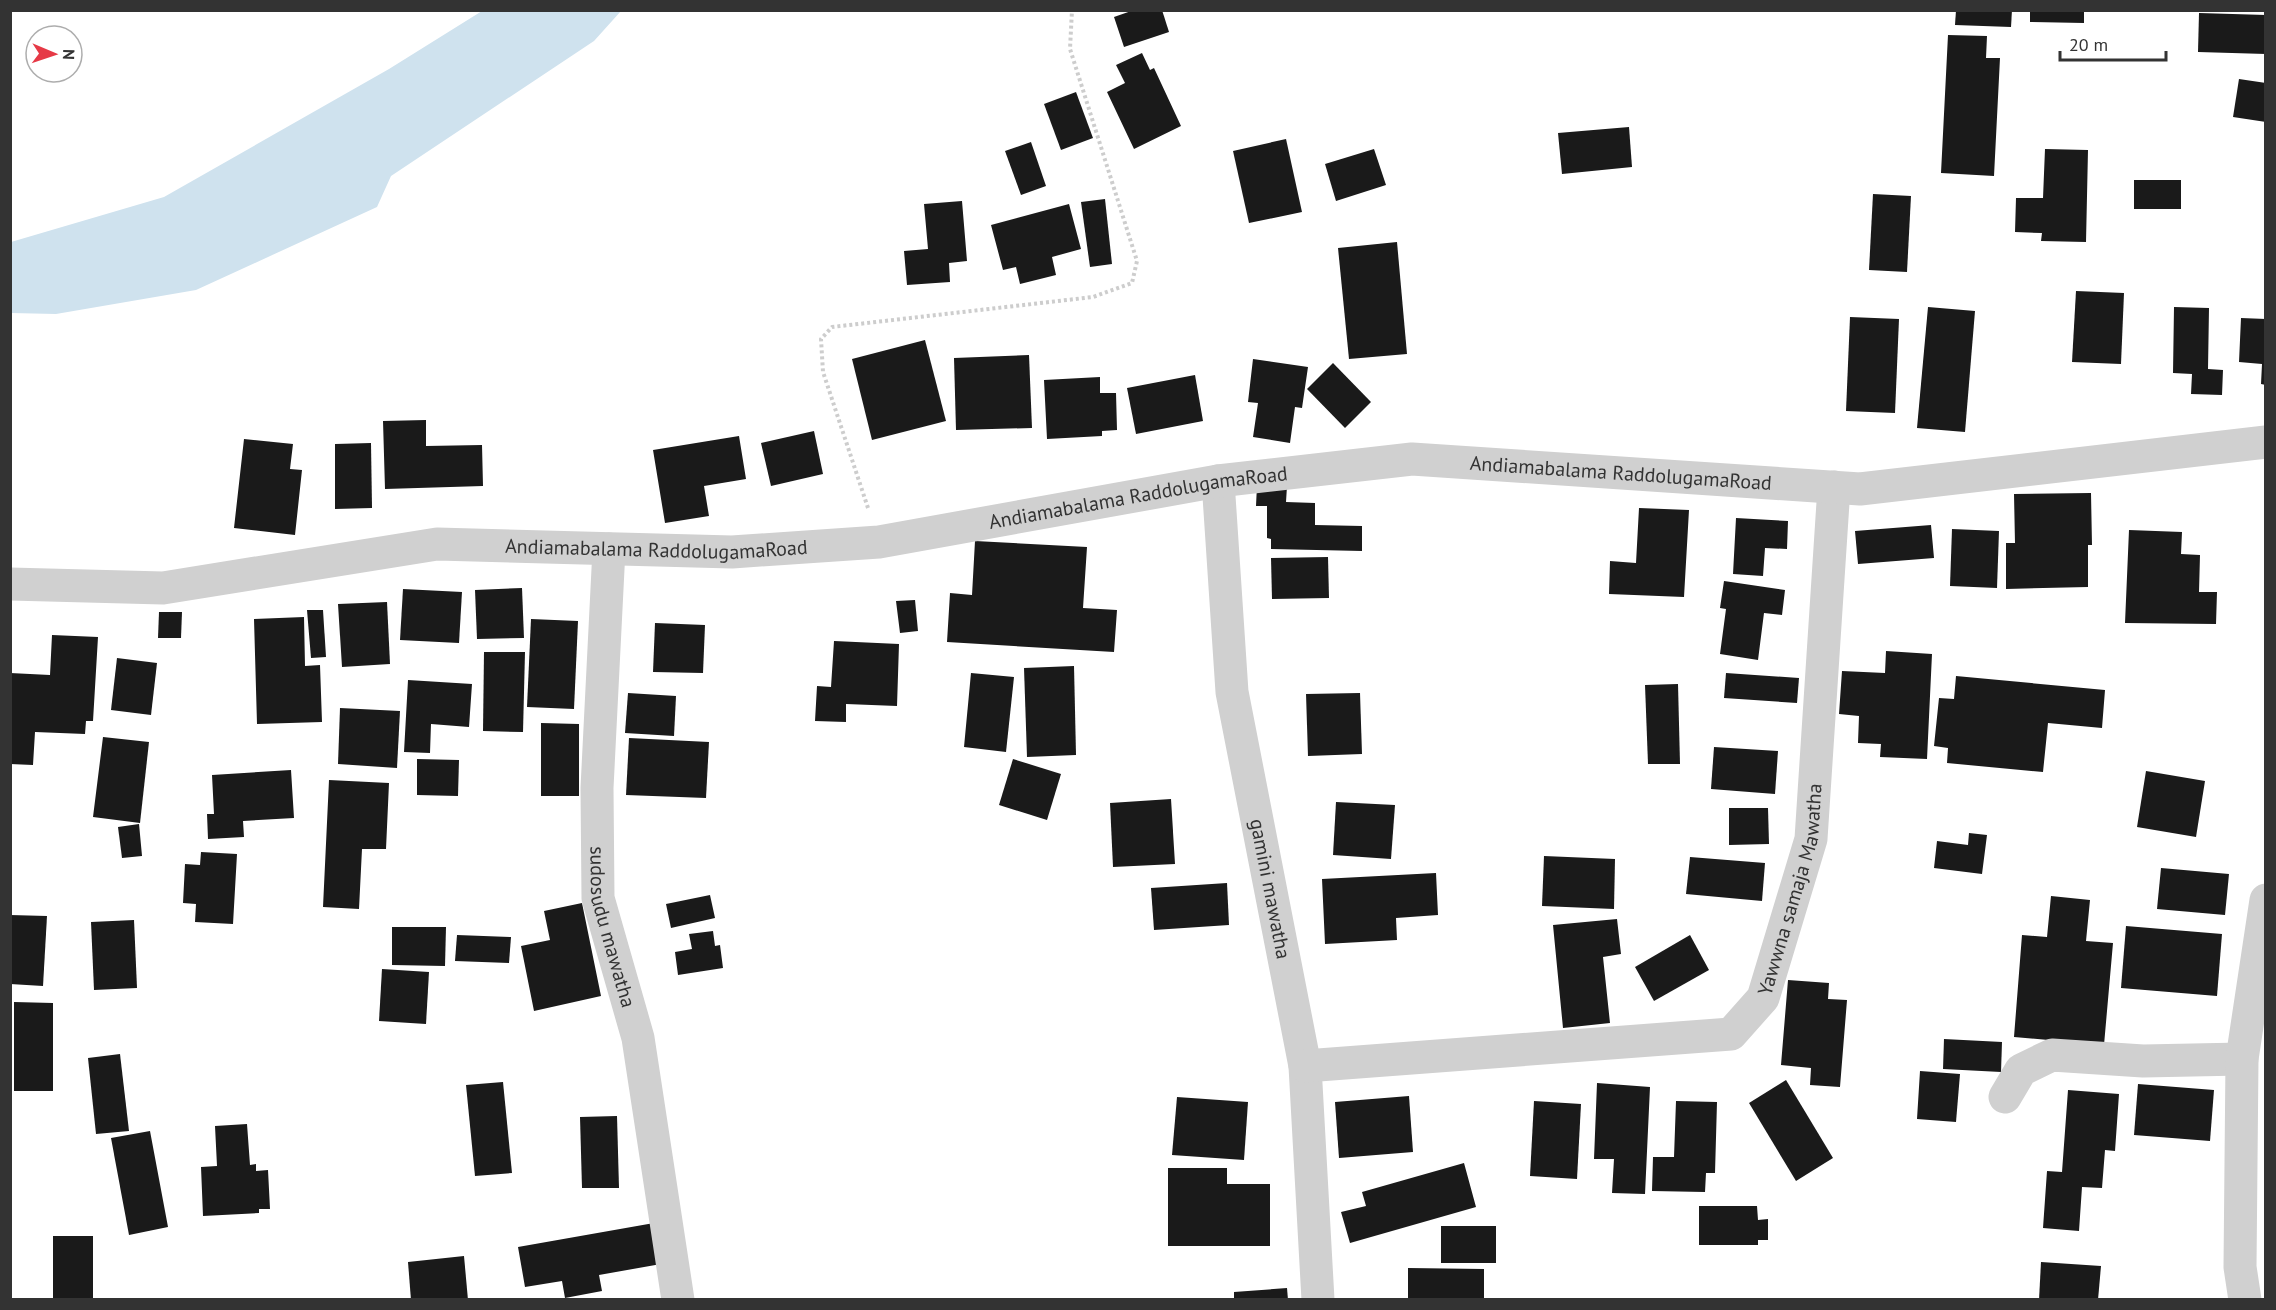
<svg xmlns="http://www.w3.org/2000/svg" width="2276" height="1310" font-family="'PT Sans',sans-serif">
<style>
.water{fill:#cfe2ee}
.building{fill:#1a1a1a}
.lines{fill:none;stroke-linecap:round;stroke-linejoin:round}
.path{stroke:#cdcdcd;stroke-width:4;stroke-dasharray:3 3;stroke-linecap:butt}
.minor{stroke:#d0d0d0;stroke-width:33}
.tertiary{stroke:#d0d0d0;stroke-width:33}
.labels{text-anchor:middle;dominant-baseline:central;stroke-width:6;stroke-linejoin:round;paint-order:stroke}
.street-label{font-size:20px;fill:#333;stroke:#fff}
</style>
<rect width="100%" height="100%" fill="#fff"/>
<polygon class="water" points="482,11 621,11 594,41 391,176 377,207 196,290 56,314 11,313 11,242 164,197 389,69"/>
<g class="building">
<polygon points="1134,10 1162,10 1169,32 1124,47 1114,17"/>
<polygon points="1956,10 2012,10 2011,27 1955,25"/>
<polygon points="2030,10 2084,10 2084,23 2030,22"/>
<polygon points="2199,13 2266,15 2266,54 2198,52"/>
<polygon points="1948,35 1987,36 1986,58 2000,58 1994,176 1941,173"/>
<polygon points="1142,53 1150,70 1154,68 1181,126 1134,149 1107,92 1125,83 1116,65"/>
<polygon points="2239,79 2266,83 2266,122 2233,117"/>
<polygon points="1076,92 1093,138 1061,150 1044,104"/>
<polygon points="1629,127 1632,167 1562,174 1558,133"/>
<polygon points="1286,139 1302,212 1249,223 1233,151"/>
<polygon points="1031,142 1046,186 1021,195 1005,151"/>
<polygon points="1374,149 1386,185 1336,201 1325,164"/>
<polygon points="2045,149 2088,150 2086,242 2041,241 2042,233 2015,232 2016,198 2043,198"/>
<rect x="2134" y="180" width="47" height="29"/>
<polygon points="1873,194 1911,196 1907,272 1869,270"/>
<polygon points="1105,199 1112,264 1090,267 1081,202"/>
<polygon points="962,201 967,261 949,263 950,282 907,285 904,251 928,249 924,204"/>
<polygon points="1069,204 1081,249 1052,257 1056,275 1020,284 1016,267 1003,270 991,225"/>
<polygon points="1397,242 1407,354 1349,359 1338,248"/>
<polygon points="2076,291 2124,293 2121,364 2072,362"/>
<polygon points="1928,307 1975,311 1965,432 1917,428"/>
<polygon points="2174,307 2209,308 2208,369 2223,370 2222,395 2191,394 2192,374 2173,373"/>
<polygon points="1850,317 1899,319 1895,413 1846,411"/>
<polygon points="2241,318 2266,319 2266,385 2261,384 2262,364 2239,362"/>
<polygon points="925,340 946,421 872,440 852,359"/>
<polygon points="1029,355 1032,428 956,430 954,358"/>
<polygon points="1253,359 1308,367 1302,408 1295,407 1290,443 1253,437 1258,403 1248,402"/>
<polygon points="1333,363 1371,402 1345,428 1307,389"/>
<polygon points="1195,375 1203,421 1136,434 1127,388"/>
<polygon points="1100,377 1100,393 1116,393 1117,430 1102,431 1102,436 1047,439 1044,380"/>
<polygon points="426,420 426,446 482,445 483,486 385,489 383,421"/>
<polygon points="814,431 823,474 771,486 761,443"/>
<polygon points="739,436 746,479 704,486 709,516 665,523 653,450"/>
<polygon points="244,439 293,444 290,469 302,470 295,535 234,528"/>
<polygon points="371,443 372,508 335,509 335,444"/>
<polygon points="1257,485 1287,486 1286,502 1315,503 1315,525 1362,526 1362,551 1271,549 1271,539 1267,538 1267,506 1256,506"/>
<polygon points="2091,493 2092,545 2088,545 2088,587 2006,589 2006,543 2015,543 2014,494"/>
<polygon points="1639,508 1689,510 1684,597 1609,594 1610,561 1636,563"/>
<polygon points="1736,518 1788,521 1787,549 1765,548 1763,576 1733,574"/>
<polygon points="1931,525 1934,558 1858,564 1855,531"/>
<polygon points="1952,529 1999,531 1997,588 1950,586"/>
<polygon points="2129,530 2182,532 2181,554 2200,555 2199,592 2217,592 2216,624 2125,623"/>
<polygon points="975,541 1087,547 1083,608 1117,610 1114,652 947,642 950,593 972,595"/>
<polygon points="1328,557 1329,598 1272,599 1271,558"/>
<polygon points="1724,581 1785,590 1782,615 1764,613 1758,660 1720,654 1726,609 1720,608"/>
<polygon points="522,588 524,638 477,639 475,590"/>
<polygon points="403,589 462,592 459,643 400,640"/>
<polygon points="915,600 918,631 900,633 896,601"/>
<polygon points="387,602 390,664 342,667 338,604"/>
<polygon points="307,610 323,610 326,657 311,658"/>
<polygon points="159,612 182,612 181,638 158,638"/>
<polygon points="304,617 305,666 320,665 322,722 257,724 254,619"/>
<polygon points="531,619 578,621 574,709 527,707"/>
<polygon points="655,623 705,625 703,673 653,672"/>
<polygon points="52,635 98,637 93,721 86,721 85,734 35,732 33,765 10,764 10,673 50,675"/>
<polygon points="834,641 899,644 897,706 846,704 846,722 815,721 817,686 831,687"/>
<polygon points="1886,651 1932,654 1927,759 1880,757 1881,744 1858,743 1859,716 1839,714 1842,671 1885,673"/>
<polygon points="484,652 525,652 523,732 483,731"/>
<polygon points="117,658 157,663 151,715 111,710"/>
<polygon points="1074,666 1076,755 1027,757 1024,668"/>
<polygon points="971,673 1014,677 1006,752 964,747"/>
<polygon points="1726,673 1799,678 1797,703 1724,698"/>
<polygon points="1956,676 2105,690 2102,728 2048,723 2043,772 1947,763 1948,748 1934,746 1939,698 1954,699"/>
<polygon points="408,680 472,684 469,727 431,724 430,753 404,752"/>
<polygon points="1678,684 1680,764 1648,764 1645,685"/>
<polygon points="628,693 676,696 674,736 625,733"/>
<polygon points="1360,693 1362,754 1308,756 1306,694"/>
<polygon points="340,708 400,711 397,768 338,764"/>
<polygon points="541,723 579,724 579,796 541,796"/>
<polygon points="103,737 149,742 140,823 93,817"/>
<polygon points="629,738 709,742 706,798 626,795"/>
<polygon points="1714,747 1778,751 1775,794 1711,789"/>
<polygon points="417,759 459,760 458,796 417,795"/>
<polygon points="1013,759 1061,774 1047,820 999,805"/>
<polygon points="291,770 294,818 243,821 244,837 208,839 207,814 214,814 212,775"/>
<polygon points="2146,771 2205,781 2196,837 2137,827"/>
<polygon points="329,780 389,783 386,849 362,849 359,909 323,907"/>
<polygon points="1171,799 1175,864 1113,867 1110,803"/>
<polygon points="1336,802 1395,805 1391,859 1333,855"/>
<polygon points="1729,808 1768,808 1769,844 1729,845"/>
<polygon points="139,824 142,856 122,858 118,827"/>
<polygon points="1969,833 1987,835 1982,874 1934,868 1937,841 1968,845"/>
<polygon points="201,852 237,854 233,924 195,922 196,904 183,903 185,864 200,865"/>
<polygon points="1544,856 1615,859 1614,909 1542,906"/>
<polygon points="1690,857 1765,863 1762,901 1686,894"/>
<polygon points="2161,868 2229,874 2225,915 2157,909"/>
<polygon points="1436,873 1438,915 1396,918 1397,940 1325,944 1322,879"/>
<polygon points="1227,883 1229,925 1154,930 1151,888"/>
<polygon points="710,895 715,918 671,928 666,904"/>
<polygon points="2051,896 2090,900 2086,941 2113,943 2104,1045 2014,1037 2022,935 2047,937"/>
<polygon points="582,903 601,996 534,1011 521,946 550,940 544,911"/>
<polygon points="10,915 47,916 43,986 10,984"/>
<polygon points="1617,919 1621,954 1603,957 1610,1023 1563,1028 1553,925"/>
<polygon points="134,920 137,988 94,990 91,922"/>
<polygon points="2126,926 2222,934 2217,996 2121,988"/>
<polygon points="392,927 446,927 445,966 392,965"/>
<polygon points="713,931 715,946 720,945 723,968 678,975 675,952 692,949 689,934"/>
<polygon points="457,935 511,937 509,963 455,961"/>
<polygon points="1690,935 1709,970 1654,1001 1635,967"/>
<polygon points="382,969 429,972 426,1024 379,1021"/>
<polygon points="1788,980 1829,983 1828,999 1847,1000 1840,1087 1810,1085 1811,1068 1781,1065"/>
<polygon points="14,1002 53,1003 53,1091 14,1091"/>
<polygon points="1944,1039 2002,1042 2001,1072 1943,1069"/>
<polygon points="120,1054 129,1131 96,1134 88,1058"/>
<polygon points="1920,1071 1960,1074 1956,1122 1917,1119"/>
<polygon points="1786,1080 1833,1158 1796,1181 1749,1103"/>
<polygon points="503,1082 512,1173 475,1176 466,1085"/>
<polygon points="1597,1083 1650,1087 1645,1194 1612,1193 1614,1159 1594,1159"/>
<polygon points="2138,1084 2214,1090 2210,1141 2134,1135"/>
<polygon points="2068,1090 2119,1094 2115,1151 2105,1150 2102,1188 2082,1187 2079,1231 2043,1228 2047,1171 2062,1172"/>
<polygon points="1409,1096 1413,1152 1339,1158 1335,1102"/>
<polygon points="1177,1097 1248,1102 1244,1160 1172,1155"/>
<polygon points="1534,1101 1581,1104 1577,1179 1530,1176"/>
<polygon points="1676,1101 1717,1102 1715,1173 1706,1173 1705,1192 1652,1191 1653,1157 1674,1157"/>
<polygon points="617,1116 619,1188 582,1188 580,1117"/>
<polygon points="247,1124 250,1165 256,1164 256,1171 268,1170 270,1209 259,1209 259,1213 203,1216 201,1167 217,1166 215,1126"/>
<polygon points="150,1131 168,1227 129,1235 111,1138"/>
<polygon points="1464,1163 1476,1207 1350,1243 1341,1212 1366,1206 1362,1192"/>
<polygon points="1168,1168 1227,1168 1227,1184 1270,1184 1270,1246 1168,1246"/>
<polygon points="1699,1206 1757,1206 1758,1220 1768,1219 1768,1240 1758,1240 1758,1245 1699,1245"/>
<polygon points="654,1223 661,1264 599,1275 602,1291 565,1298 562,1281 525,1287 518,1247"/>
<rect x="1441" y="1226" width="55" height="37"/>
<rect x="53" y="1236" width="40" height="62"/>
<polygon points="464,1256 468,1300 411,1300 408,1262"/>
<polygon points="2041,1262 2101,1266 2098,1300 2039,1300"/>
<polygon points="1408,1268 1484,1269 1484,1300 1408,1300"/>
<polygon points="1287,1288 1288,1300 1234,1300 1234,1292"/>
</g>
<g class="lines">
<polyline class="path" points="868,508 823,372 821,339 832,327 1093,297 1132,283 1137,261 1070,49 1072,10"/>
<g class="minor">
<path id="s1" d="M 1218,481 L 1232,692 L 1305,1066 L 1318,1300"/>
<path id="s2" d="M 609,549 L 597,788 L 598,898 L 638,1038 L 678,1300"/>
<path id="s3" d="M 1305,1066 L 1731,1034 L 1763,998 L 1811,839 L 1834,487"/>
<polyline points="2005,1097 2021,1070 2052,1055 2143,1061 2242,1059"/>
<polyline points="2245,1300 2240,1267 2242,1059 2266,900"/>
</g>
<path class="tertiary" id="s4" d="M 10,584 L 163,588 L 437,544 L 732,552 L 879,542 L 1218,481 L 1412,459 L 1860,489 L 2266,442"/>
</g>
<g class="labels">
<g class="street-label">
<text stroke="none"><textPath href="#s4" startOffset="1622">Andiamabalama RaddolugamaRoad</textPath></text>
<text stroke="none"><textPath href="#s4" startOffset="1136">Andiamabalama RaddolugamaRoad</textPath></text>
<text stroke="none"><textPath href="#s4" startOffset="650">Andiamabalama RaddolugamaRoad</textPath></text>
<text stroke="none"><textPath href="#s3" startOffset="588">Yawwna samaja Mawatha</textPath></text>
<text stroke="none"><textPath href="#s1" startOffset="412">gamini mawatha</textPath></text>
<text stroke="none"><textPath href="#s2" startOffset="380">sudosudu mawatha</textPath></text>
</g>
</g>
<rect width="2276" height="1310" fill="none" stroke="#333333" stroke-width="24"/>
<g transform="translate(54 54) rotate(92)"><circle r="28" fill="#ffffff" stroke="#adadad" stroke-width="1.5"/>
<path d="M0-4.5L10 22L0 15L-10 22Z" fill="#e63946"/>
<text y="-9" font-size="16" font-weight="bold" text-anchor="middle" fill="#333333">N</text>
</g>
<path d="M2060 51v9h106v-9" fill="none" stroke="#333333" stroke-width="3"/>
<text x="2069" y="51" font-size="18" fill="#333333" stroke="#ffffff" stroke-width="4.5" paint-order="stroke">20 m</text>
</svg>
